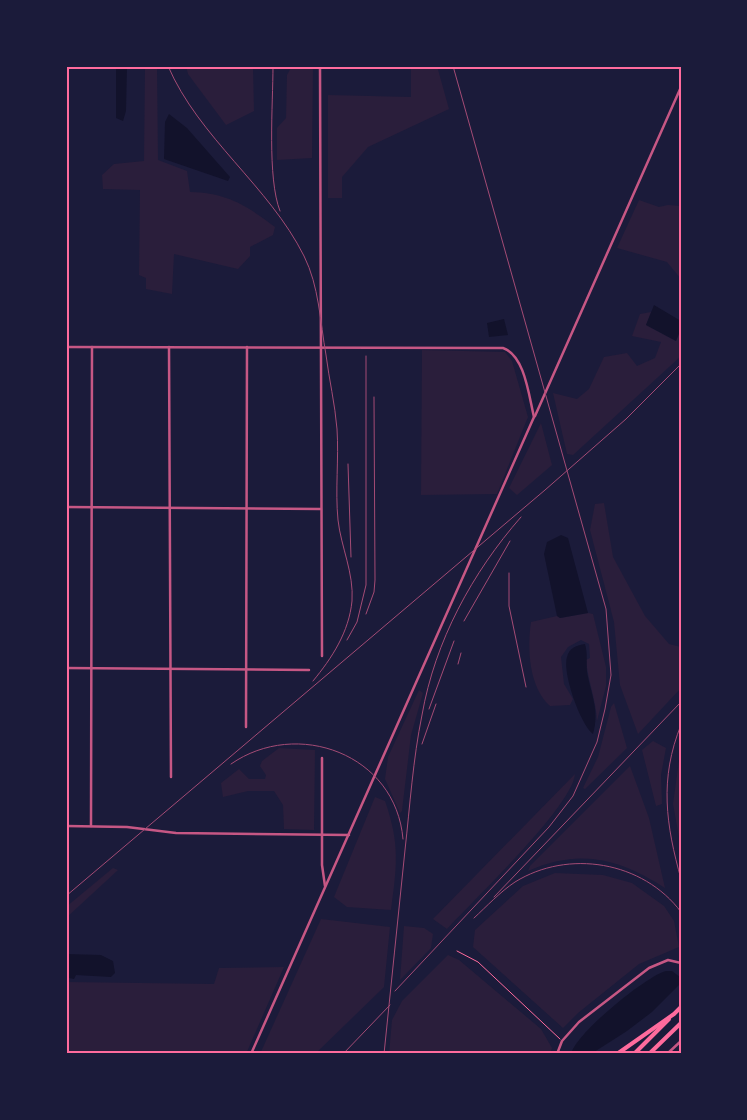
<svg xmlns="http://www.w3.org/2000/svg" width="747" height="1120" font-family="'Libre Baskerville',serif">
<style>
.green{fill:#2a1e3b}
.water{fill:#12122b}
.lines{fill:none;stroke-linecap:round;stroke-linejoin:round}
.path{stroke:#ff6b9d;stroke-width:1}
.minor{stroke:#c65784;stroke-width:2.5}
.tertiary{stroke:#c65784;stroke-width:2.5}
.primary{stroke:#ff6b9d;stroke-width:4}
.trunk{stroke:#ff6b9d;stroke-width:4}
.rail{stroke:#a44b75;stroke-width:1}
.neatline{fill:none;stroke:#ff6b9d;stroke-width:2}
</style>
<rect width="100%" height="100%" fill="#1b1b3a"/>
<g class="green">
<path d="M 145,66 L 157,66 L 158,160 L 187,171 L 190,192 C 227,193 246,205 275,227 L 273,235 L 250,247 L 250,256 L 238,269 L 174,254 L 172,294 L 146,289 L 146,278 L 139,275 L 140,190 L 103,189 L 102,175 L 114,164 L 144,161 Z"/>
<polygon points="186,66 253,66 254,111 226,125 188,74"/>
<polygon points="292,66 313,66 312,158 277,160 277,128 286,118 287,75"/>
<polygon points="411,66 437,66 449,109 368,147 342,177 342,198 328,198 328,95 411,97"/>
<polygon points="639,200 659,207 668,205 681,206 681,279 667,262 617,248"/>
<polygon points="651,312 646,325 676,341 681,329 681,356 573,455 567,454 553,393 577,399 589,389 604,357 627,353 637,366 655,358 661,342 632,336 640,314"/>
<polygon points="422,350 505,352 512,361 528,417 497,494 421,495"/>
<polygon points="541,423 552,465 517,495 509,488"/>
<polygon points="604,503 613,557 645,616 669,644 681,647 681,688 638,734 620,685 614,622 590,530 595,504"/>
<path d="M 588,613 L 593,614 L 606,667 L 606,686 L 597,721 C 596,700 588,681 586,660 L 590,658 L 589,644 L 581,640 L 568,647 L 561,657 L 564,684 L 573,699 L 570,705 L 550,706 C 529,687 527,649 531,622 L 557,616 L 560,618 Z"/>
<polygon points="419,690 423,693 411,735 402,811 400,813 385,779 388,757"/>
<polygon points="614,703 627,748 585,789 583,788 598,757 611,707"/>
<polygon points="653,741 666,748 661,775 662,804 656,806 642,750"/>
<polygon points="681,746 681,848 673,804"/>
<polygon points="279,748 315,750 314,830 284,829 283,805 274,791 248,791 223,797 221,783 239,769 249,779 265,779 266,775 260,766 262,761"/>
<path d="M 630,766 L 649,818 L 665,888 C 619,859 581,848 528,871 L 530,866 Z"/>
<path d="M 575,774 C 572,807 473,900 447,929 L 433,919 Z"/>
<path d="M 375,797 L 385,801 C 400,844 397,865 391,910 L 347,907 L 334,897 Z"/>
<polygon points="113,868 118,870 66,918 66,907"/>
<polygon points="555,873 603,875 632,883 664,906 674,921 679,947 639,964 578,1013 563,1028 473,947 475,930 523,886"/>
<polygon points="321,919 390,927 384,987 315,1054 260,1054"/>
<polygon points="404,926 424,928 433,934 431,948 400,980"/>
<polygon points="448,955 459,960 541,1029 552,1048 550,1054 389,1054 392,1020 402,1001"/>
<polygon points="284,967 246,1054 66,1054 66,982 214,984 219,968"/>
</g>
<g class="water">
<polygon points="116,66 127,66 126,111 123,121 116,118"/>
<polygon points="169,114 187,128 230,177 228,181 164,159 165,122"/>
<polygon points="654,305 681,321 681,329 676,341 646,325"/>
<polygon points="504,319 508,335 489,337 487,323"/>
<polygon points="561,535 568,538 588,613 560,618 557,616 544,554 547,542"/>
<path d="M 585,644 C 588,654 586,662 587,672 C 591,694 600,711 593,734 C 580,724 562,672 567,657 C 569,648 577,645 585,644 Z"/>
<polygon points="66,954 101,955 113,961 115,973 111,977 76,975 74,979 69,978 66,975"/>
<path d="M 666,971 L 672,971 L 680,977 L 681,983 L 652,1012 L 627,1031 L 591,1054 L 571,1054 C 575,1034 646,976 666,971 Z"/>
</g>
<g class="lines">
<polyline class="path" points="457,951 478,962 560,1039"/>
<g class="minor">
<polyline points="320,66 322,656"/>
<polyline points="169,347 171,777"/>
<polyline points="66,507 321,509"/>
<polyline points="66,668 309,670"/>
<polyline points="246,727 247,347"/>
<polyline points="322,758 322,865 325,886"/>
<polyline points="66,826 127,827 176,833 349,835"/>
<polyline points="91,826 92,347"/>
<polyline points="251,1054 534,417"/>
<polyline points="557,1054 562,1041 579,1022 649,968 668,960 681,963"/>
<polyline points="667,1054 681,1041"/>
</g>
<g class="tertiary">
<path d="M 66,347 L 503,348 C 525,355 529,397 534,417"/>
<polyline points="535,416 681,87"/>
</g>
<polyline class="primary" points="634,1054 669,1019"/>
<g class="trunk">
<polyline points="617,1054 674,1014 681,1007"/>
<polyline points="649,1054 681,1023"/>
</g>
<g class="rail">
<path d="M 168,66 C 199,138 269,186 304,256 C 319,286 320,321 326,355 C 329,379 335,404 337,429 C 339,459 335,490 338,520 C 341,547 354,573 352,601 C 349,632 332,658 313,681"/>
<path d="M 273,66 C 273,104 267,178 280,211"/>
<polyline points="348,464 351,557"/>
<polyline points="509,573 509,606 526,687"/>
<polyline points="366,614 374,592 375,580 374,397"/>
<polyline points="464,621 510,541"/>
<polyline points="347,640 357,622 366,585 366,356"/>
<polyline points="458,664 461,653"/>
<polyline points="429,709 454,641"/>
<path d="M 681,725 C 659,779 666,825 681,879"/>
<polyline points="422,744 436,704"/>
<path d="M 231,764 C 297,718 396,754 403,839"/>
<polyline points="66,896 545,490 626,419 681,364"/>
<polyline points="494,897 681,702"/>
<path d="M 474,918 C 487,906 500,892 515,882 C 568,849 643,861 681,912"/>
<polyline points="395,991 549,827 573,796 597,742 605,709 611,675 606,609 453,66"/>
<polyline points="343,1054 390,1005"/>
<path d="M 384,1054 C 391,986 398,918 405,850 C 410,805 413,759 422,715 C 435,641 472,573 521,517"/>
</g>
</g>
<rect width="747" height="1120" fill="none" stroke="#1b1b3a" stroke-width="135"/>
<rect x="68" y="68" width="612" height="984" class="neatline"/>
</svg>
